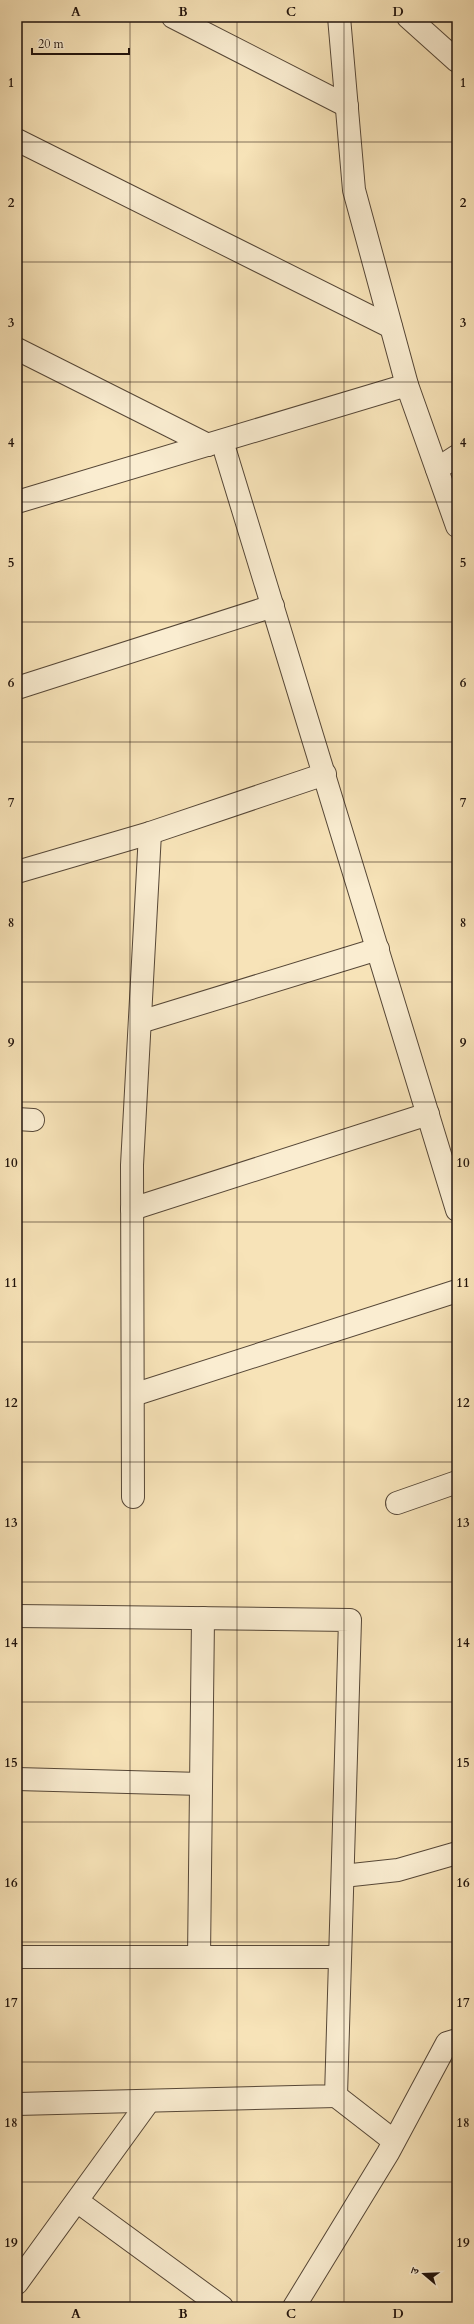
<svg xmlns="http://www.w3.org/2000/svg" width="474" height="2324" font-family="Cardo,'Noto Serif Devanagari',serif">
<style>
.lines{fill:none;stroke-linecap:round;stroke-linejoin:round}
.minor-casing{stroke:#564737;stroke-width:24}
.minor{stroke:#faedd1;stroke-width:22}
.grid{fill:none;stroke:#21130c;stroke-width:1;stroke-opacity:0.55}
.neatline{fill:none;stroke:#21130c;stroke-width:1.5}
.grid-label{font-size:13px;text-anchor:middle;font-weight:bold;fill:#21130c}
</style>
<rect width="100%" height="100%" fill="#f7e3b8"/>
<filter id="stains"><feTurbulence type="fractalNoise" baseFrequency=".005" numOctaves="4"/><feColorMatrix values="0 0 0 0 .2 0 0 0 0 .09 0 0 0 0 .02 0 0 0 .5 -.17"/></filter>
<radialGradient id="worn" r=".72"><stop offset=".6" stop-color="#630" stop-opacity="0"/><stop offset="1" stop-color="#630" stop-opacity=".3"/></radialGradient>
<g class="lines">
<g class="minor-casing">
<g id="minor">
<polyline points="173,17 347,106"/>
<polyline points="339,17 354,190 407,385 457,526"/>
<polyline points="408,17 457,61"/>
<polyline points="17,140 391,327"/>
<polyline points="17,349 208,445"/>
<polyline points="222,441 457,1210"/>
<polyline points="437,469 457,456"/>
<polyline points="17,502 407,385"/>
<polyline points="17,688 273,606"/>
<polyline points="17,872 150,833 325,774"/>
<polyline points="140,1022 378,949"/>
<polyline points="17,1119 33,1120"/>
<polyline points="132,1209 428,1114"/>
<polyline points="133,1395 457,1291"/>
<polyline points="133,1497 132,1165 150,833"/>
<polyline points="397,1503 457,1482"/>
<polyline points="17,1616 350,1620 336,2096 17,2104"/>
<polyline points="17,1779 201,1784"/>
<polyline points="343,1876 398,1870 457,1853"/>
<polyline points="17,1957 340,1957"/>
<polyline points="199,1957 203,1618"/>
<polyline points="336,2096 394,2141"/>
<polyline points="77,2201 222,2307"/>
<polyline points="17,2283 149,2101"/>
<polyline points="294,2307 388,2153 447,2043 457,2040"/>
</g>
</g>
<use href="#minor" class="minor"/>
</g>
<path class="grid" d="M 130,17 L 130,2307M 237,17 L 237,2307M 344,17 L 344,2307M 17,142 L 457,142M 17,262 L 457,262M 17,382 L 457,382M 17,502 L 457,502M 17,622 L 457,622M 17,742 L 457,742M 17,862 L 457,862M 17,982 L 457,982M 17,1102 L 457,1102M 17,1222 L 457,1222M 17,1342 L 457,1342M 17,1462 L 457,1462M 17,1582 L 457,1582M 17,1702 L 457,1702M 17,1822 L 457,1822M 17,1942 L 457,1942M 17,2062 L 457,2062M 17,2182 L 457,2182"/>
<rect width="474" height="2324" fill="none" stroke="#f7e3b8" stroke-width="44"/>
<g transform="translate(424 2274) rotate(289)" stroke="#faedd1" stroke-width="3" paint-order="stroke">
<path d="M0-3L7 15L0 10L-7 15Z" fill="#21130c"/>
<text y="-6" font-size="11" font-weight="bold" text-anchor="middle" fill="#21130c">उ</text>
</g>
<path d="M32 48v6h97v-6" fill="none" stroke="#21130c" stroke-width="2"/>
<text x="38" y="48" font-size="12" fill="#21130c" stroke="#faedd1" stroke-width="3" paint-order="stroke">20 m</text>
<rect x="22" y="22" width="430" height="2280" class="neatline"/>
<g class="grid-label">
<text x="76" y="16">A</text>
<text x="183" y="16">B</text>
<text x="291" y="16">C</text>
<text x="398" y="16">D</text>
<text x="11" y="87">1</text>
<text x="463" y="87">1</text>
<text x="11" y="207">2</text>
<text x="463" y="207">2</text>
<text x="11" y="327">3</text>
<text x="463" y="327">3</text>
<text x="11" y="447">4</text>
<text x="463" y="447">4</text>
<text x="11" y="567">5</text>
<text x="463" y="567">5</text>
<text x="11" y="687">6</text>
<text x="463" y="687">6</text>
<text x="11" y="807">7</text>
<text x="463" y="807">7</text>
<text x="11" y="927">8</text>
<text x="463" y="927">8</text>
<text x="11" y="1047">9</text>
<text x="463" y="1047">9</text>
<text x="11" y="1167">10</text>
<text x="463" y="1167">10</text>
<text x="11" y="1287">11</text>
<text x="463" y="1287">11</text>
<text x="11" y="1407">12</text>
<text x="463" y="1407">12</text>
<text x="11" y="1527">13</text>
<text x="463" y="1527">13</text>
<text x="11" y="1647">14</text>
<text x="463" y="1647">14</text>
<text x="11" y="1767">15</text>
<text x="463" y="1767">15</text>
<text x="11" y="1887">16</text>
<text x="463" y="1887">16</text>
<text x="11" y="2007">17</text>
<text x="463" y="2007">17</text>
<text x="11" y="2127">18</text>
<text x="463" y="2127">18</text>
<text x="11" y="2247">19</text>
<text x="463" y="2247">19</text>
<text x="76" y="2318">A</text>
<text x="183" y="2318">B</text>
<text x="291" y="2318">C</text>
<text x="398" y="2318">D</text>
</g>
<rect width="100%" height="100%" filter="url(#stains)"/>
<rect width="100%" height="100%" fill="url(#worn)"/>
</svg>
